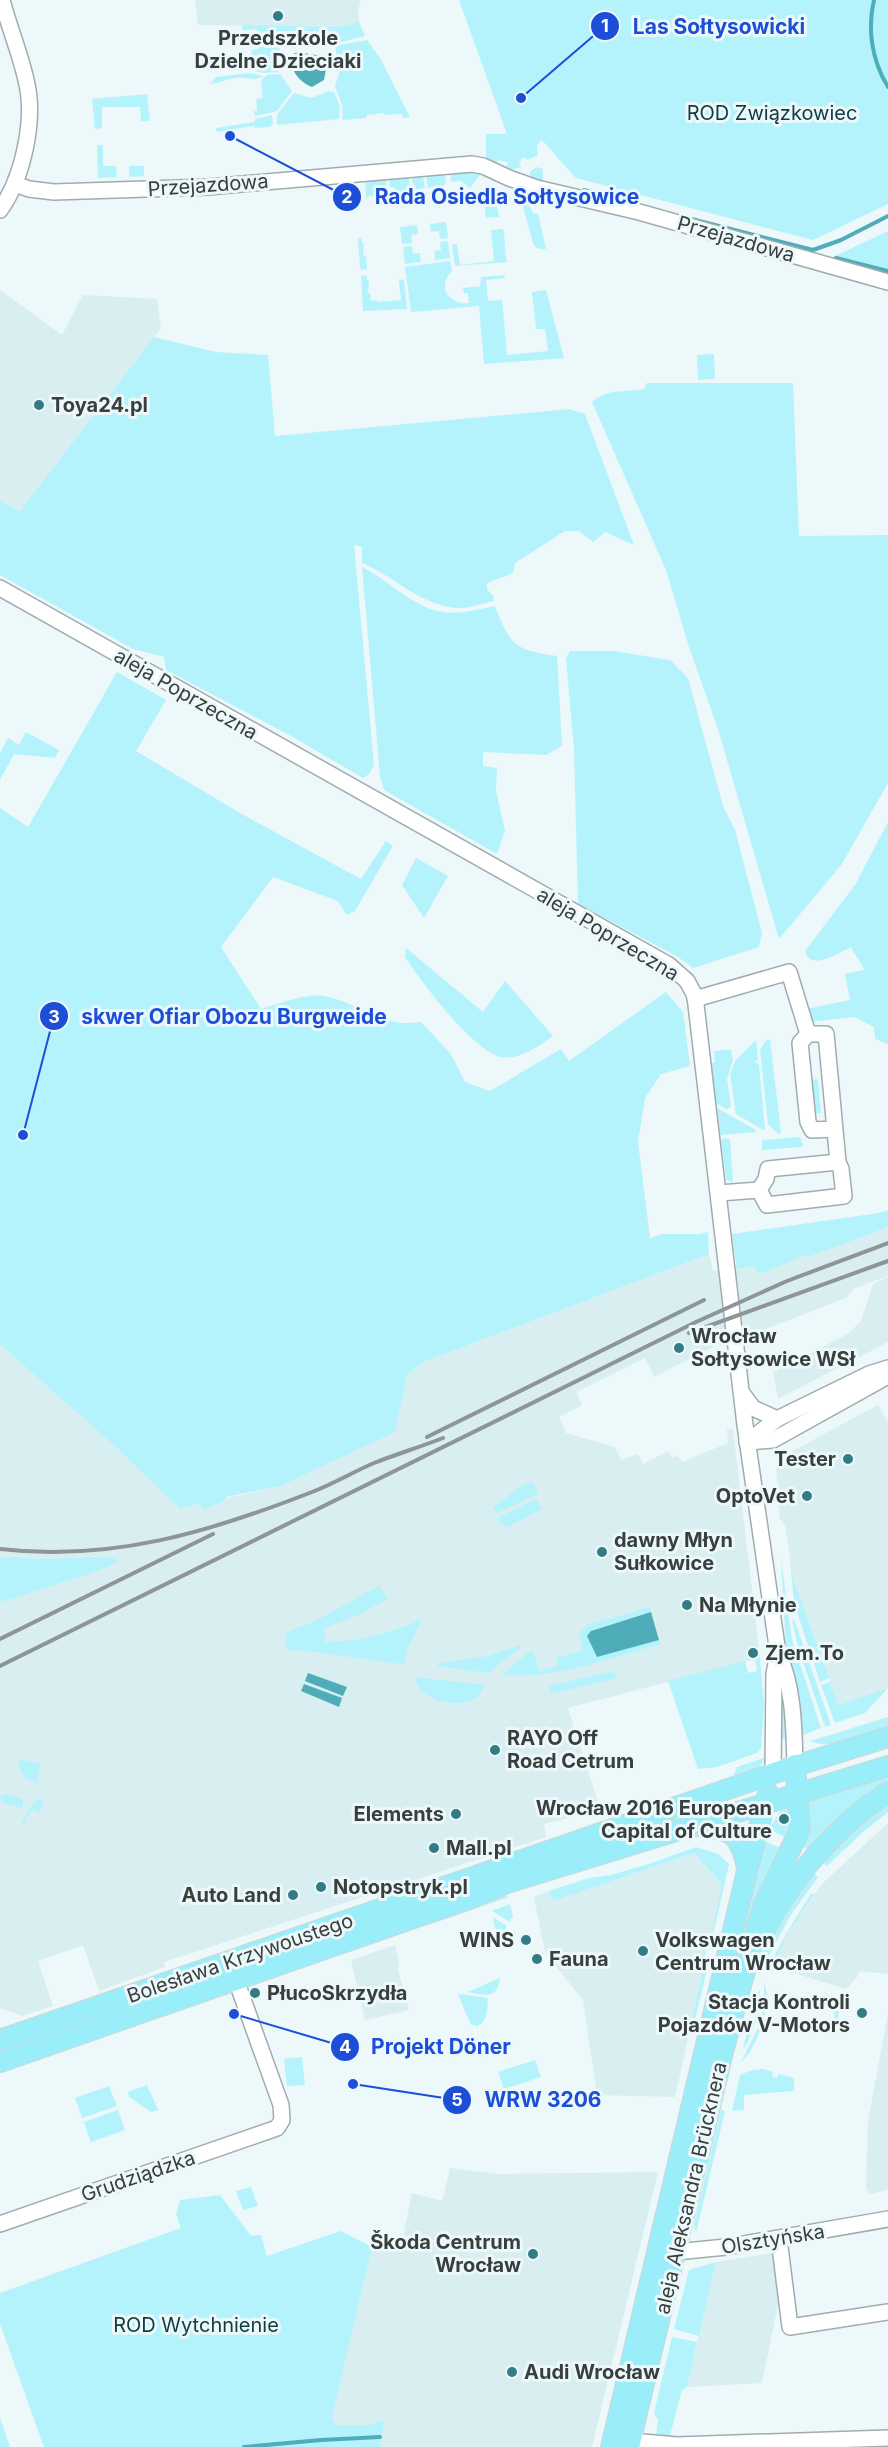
<svg xmlns="http://www.w3.org/2000/svg" width="888" height="2447" font-family="Inter,sans-serif">
<style>
.built{fill:#d9eef1}
.green{fill:#b4f3fc}
.water{fill:#4eadb9}
.lines{fill:none;stroke-linecap:round;stroke-linejoin:round}
.stream{stroke:#4eadb9;stroke-width:4}
.minor-casing{stroke:#a1acae;stroke-width:18}
.major-casing{stroke:#d3d5d5;stroke-width:22}
.minor{stroke:#fff;stroke-width:15}
.major{stroke:#9aeef9;stroke-width:20}
.rail{stroke:#8d9596;stroke-width:4}
.poi-dot{fill:#347c85;stroke:#ecf8fa;stroke-width:2}
.labels{text-anchor:middle;dominant-baseline:central;stroke-width:6;stroke-linejoin:round;paint-order:stroke}
.poi-label{font-size:20px;font-weight:bold;fill:#393e3e;stroke:#ecf8fa;text-anchor:start}
.park-label{font-size:20px;fill:#103d42;stroke:#ecf8fa}
.street-label{font-size:20px;fill:#393e3e;stroke:#ecf8fa}
.leader{fill:none;stroke:#1d4ed8;stroke-width:2}
.callout-dot{fill:#1d4ed8;stroke:#ecf8fa;stroke-width:2}
.mark-label{font-size:18px;text-anchor:middle;font-weight:bold;fill:#fff}
.callout-label{font-size:21px;text-anchor:middle;font-weight:bold;fill:#1d4ed8;stroke:#ecf8fa;stroke-width:6;stroke-linejoin:round;paint-order:stroke}
</style>
<rect width="100%" height="100%" fill="#ecf8fa"/>
<g class="built">
<polygon points="195,0 361,0 358,10 359,22 338,27 198,25"/>
<polygon points="0,290 62,335 83,295 157,299 161,328 20,511 0,501"/>
<polygon points="888,1215 888,1276 855,1288 846,1298 742,1338 723,1342 654,1377 645,1358 576,1392 582,1405 559,1417 566,1433 615,1447 621,1460 638,1454 643,1464 668,1451 672,1458 678,1455 682,1462 728,1443 727,1429 733,1429 760,1658 568,1708 599,1805 568,1818 544,1824 546,1837 164,1962 165,1967 99,1991 83,1945 38,1961 53,2006 22,2016 0,2008 0,1344 120,1451 180,1509 280,1486 402,1397 407,1375 423,1362 709,1254 713,1271 743,1264"/>
<polygon points="888,1277 888,1342 778,1399 773,1372 848,1334 861,1321 873,1284"/>
<polygon points="878,1405 888,1423 888,1688 838,1705 793,1579 785,1525 780,1520 776,1464 785,1455"/>
<polygon points="888,1823 888,1974 859,1971 858,1976 846,1989 797,1974 775,1958 797,1917 823,1883"/>
<polygon points="694,1853 723,1883 710,1944 705,1948 701,1965 703,1971 675,2097 597,2095 583,2000 545,1952 534,1897 549,1891 553,1901"/>
<polygon points="395,1945 399,1963 398,1970 409,2010 365,2020 351,1960"/>
<polygon points="888,2014 888,2190 870,2194 866,2188 868,2121"/>
<polygon points="450,2168 497,2174 658,2172 592,2447 380,2447 385,2420 373,2425 336,2425 332,2417 372,2247 389,2240 402,2243 412,2193 442,2201"/>
<polygon points="772,2253 779,2299 762,2383 687,2387 716,2262"/>
</g>
<g class="green">
<polygon points="459,0 888,0 888,204 813,240 576,178 542,140 537,145 538,155 527,160 526,158 522,158 519,164 522,167 514,169 511,174 504,172 508,162 498,160 495,166 486,161 486,134 507,134"/>
<polygon points="359,22 365,36 326,46 304,41 284,44 254,29 245,31 242,29 242,25 338,27"/>
<polygon points="256,32 280,47 280,70 278,72 263,73 250,70 249,63 252,62 251,50 258,49"/>
<polygon points="367,40 380,58 410,117 403,118 402,114 384,115 384,113 367,115 366,118 343,120 342,105 335,86 340,71 335,46"/>
<path d="M 250,73 L 263,76 C 256,81 252,78 244,78 C 232,76 221,83 210,84 L 216,77 Z"/>
<polygon points="280,74 292,91 277,111 255,116 254,111 257,111 256,99 263,98 261,80 267,75"/>
<polygon points="329,91 334,92 340,107 339,119 277,125 277,115 294,93 311,98"/>
<polygon points="147,94 150,121 141,121 140,107 102,107 102,128 95,129 92,99"/>
<polygon points="272,115 273,124 269,127 256,128 253,126 217,132 216,128 255,122 255,119"/>
<polygon points="97,145 103,145 103,166 116,166 117,177 98,178"/>
<polygon points="129,166 144,166 144,176 129,177"/>
<polygon points="536,167 543,169 543,183 531,179 530,172"/>
<polygon points="470,172 481,174 470,188 461,181 451,182 450,173"/>
<polygon points="445,174 446,183 443,186 428,188 426,176"/>
<polygon points="423,176 425,188 414,190 412,177"/>
<polygon points="409,177 410,190 395,192 394,187 390,187 389,178"/>
<polygon points="386,179 387,188 378,189 378,193 373,197 370,195 366,200 365,180"/>
<polygon points="514,188 524,191 533,213 538,214 546,249 539,249 534,246 519,193 511,195"/>
<polygon points="496,202 499,217 486,218 484,203"/>
<polygon points="446,222 448,238 440,239 439,231 431,232 430,224"/>
<polygon points="417,225 418,234 411,235 412,243 402,244 400,227"/>
<path d="M 503,229 C 506,240 504,251 507,262 L 455,266 L 452,245 L 457,244 L 460,265 L 494,261 L 491,230 Z"/>
<polygon points="888,231 888,277 831,261 833,257"/>
<polygon points="361,237 362,243 364,243 363,255 366,256 367,269 361,270 360,266 358,239"/>
<polygon points="448,241 450,258 435,260 434,251 441,250 440,242"/>
<polygon points="412,246 413,253 420,253 421,262 405,264 403,247"/>
<path d="M 450,261 L 452,271 C 436,287 449,305 469,303 L 468,293 L 464,293 L 463,288 L 480,286 L 481,277 L 504,275 L 505,278 L 486,280 L 488,301 L 502,300 L 507,355 L 548,351 L 545,329 L 536,329 L 532,292 L 546,290 L 564,358 L 484,364 L 479,306 L 411,312 L 405,267 Z"/>
<polygon points="366,275 367,280 369,280 368,293 370,293 371,301 377,300 377,302 401,300 399,280 404,279 407,309 363,311 361,276"/>
<path d="M 154,337 L 216,352 L 268,355 L 275,436 L 570,409 L 585,414 L 634,545 L 605,532 L 593,542 L 579,531 L 565,531 L 515,563 L 513,573 L 487,583 L 487,589 L 493,596 L 494,601 C 483,603 469,609 457,608 C 420,605 395,577 362,563 L 362,547 L 354,545 L 374,765 L 369,774 L 363,778 L 293,737 L 166,670 L 164,657 L 133,649 L 0,575 L 0,501 L 20,511 Z"/>
<polygon points="714,354 715,379 698,380 697,355"/>
<path d="M 647,383 L 793,383 L 799,536 L 888,535 L 888,783 L 842,864 L 779,939 L 718,729 L 689,647 L 666,570 L 592,402 C 608,388 624,393 644,389 Z"/>
<path d="M 362,567 C 375,573 386,582 397,590 C 437,618 450,616 495,606 C 511,647 514,649 557,656 L 562,746 L 546,755 L 483,752 L 483,766 L 497,768 L 496,791 L 505,831 L 497,854 L 384,790 L 380,776 Z"/>
<polygon points="570,651 613,651 670,660 688,678 723,806 735,830 762,933 759,947 693,968 678,957 578,904 574,749 566,659"/>
<path d="M 117,672 L 166,700 L 136,751 L 240,813 L 361,879 L 386,841 L 393,846 L 355,911 L 347,915 L 338,901 L 273,877 L 221,947 L 261,1009 C 283,1003 310,990 333,998 C 366,1008 384,1028 421,1022 L 451,1054 L 465,1082 L 490,1091 L 561,1049 L 569,1061 L 666,992 L 683,1012 L 690,1066 L 661,1074 L 645,1098 L 638,1142 L 650,1238 L 662,1234 L 700,1234 L 708,1232 L 709,1254 L 423,1362 L 407,1375 L 395,1432 L 280,1486 L 226,1497 L 225,1500 L 204,1510 L 199,1504 L 180,1509 L 120,1451 L 0,1344 L 0,808 L 28,827 Z"/>
<polygon points="26,732 59,750 55,758 14,754 0,780 0,753 8,738 19,745"/>
<path d="M 888,822 L 888,1044 L 875,1039 L 874,1027 L 855,1017 L 809,1022 L 806,1009 L 850,1000 L 845,974 L 864,970 C 860,960 855,956 851,947 C 838,953 811,972 805,951 L 855,885 Z"/>
<polygon points="416,858 448,876 424,918 402,885"/>
<path d="M 406,948 L 483,1012 L 505,981 L 553,1036 C 539,1046 516,1063 497,1056 C 468,1044 423,984 405,957 Z"/>
<polygon points="770,1039 781,1133 778,1134 768,1124 760,1050 765,1041"/>
<polygon points="756,1040 758,1060 755,1061 759,1065 765,1129 763,1130 736,1114 730,1074 736,1060"/>
<polygon points="724,1050 731,1050 733,1060 727,1079 731,1107 726,1109 716,1103 712,1063 715,1062 714,1051"/>
<polygon points="818,1079 821,1113 810,1114 806,1080"/>
<polygon points="717,1108 756,1130 756,1132 720,1135"/>
<polygon points="800,1137 803,1146 801,1147 762,1150 762,1140"/>
<polygon points="723,1138 730,1139 733,1183 726,1179 721,1141"/>
<polygon points="888,1210 888,1227 808,1257 806,1255 759,1274 754,1266 737,1269 732,1234 879,1213"/>
<polygon points="533,1482 538,1494 496,1513 493,1507 523,1485"/>
<polygon points="536,1499 542,1509 507,1527 499,1523 497,1518"/>
<polygon points="0,1557 43,1559 110,1557 120,1561 92,1573 0,1602"/>
<polygon points="781,1559 792,1640 821,1728 803,1735 798,1723 786,1650"/>
<polygon points="790,1559 793,1579 829,1678 820,1682 794,1603"/>
<path d="M 379,1586 L 388,1599 L 356,1616 L 324,1628 L 325,1642 C 358,1642 392,1633 422,1619 L 407,1650 L 404,1664 C 365,1661 326,1651 287,1650 L 285,1648 L 287,1632 L 315,1621 Z"/>
<path d="M 650,1607 L 651,1612 L 591,1631 L 597,1657 L 659,1640 L 660,1644 C 608,1659 557,1679 501,1675 L 530,1651 L 533,1651 L 539,1671 L 558,1666 L 556,1658 L 583,1650 L 579,1634 L 587,1625 Z"/>
<polygon points="792,1619 795,1622 831,1725 825,1727 798,1647"/>
<polygon points="520,1645 520,1648 488,1673 437,1666 439,1663 489,1656"/>
<polygon points="760,1658 764,1705 761,1749 757,1753 717,1767 698,1769 668,1681 745,1661 748,1673 757,1671 755,1659"/>
<polygon points="614,1671 617,1678 551,1694 549,1686"/>
<polygon points="780,1675 790,1736 780,1740 782,1704"/>
<path d="M 415,1677 L 484,1685 L 479,1696 C 475,1698 470,1701 466,1702 C 448,1706 417,1698 415,1677 Z"/>
<polygon points="830,1682 838,1705 888,1688 865,1713 835,1723 821,1685"/>
<path d="M 888,1717 L 888,1726 C 866,1733 833,1752 810,1741 Z"/>
<polygon points="766,1757 759,1768 735,1779 733,1776 737,1767"/>
<polygon points="20,1759 41,1764 37,1782 26,1779 18,1766"/>
<polygon points="888,1773 888,1784 811,1853 802,1845 806,1802"/>
<polygon points="5,1794 23,1799 23,1808 2,1803 0,1797"/>
<polygon points="727,1796 729,1805 594,1845"/>
<polygon points="37,1800 44,1801 39,1813 32,1809 23,1826 21,1825 29,1809"/>
<polygon points="888,1800 888,1812 863,1832 827,1866 820,1861 838,1841"/>
<polygon points="790,1808 793,1820 788,1839 769,1829 781,1810"/>
<polygon points="764,1841 783,1849 749,1923 711,2071 743,1924"/>
<path d="M 696,1847 L 718,1854 L 729,1864 L 711,1944 L 707,1948 L 703,1962 L 706,1974 L 692,2031 L 681,2025 L 682,2022 L 691,2024 L 703,1971 C 700,1962 703,1950 710,1944 L 722,1883 L 694,1853 L 553,1901 L 549,1891 L 589,1878 L 611,1875 L 649,1864 Z"/>
<path d="M 811,1871 L 818,1877 L 790,1916 L 764,1965 C 755,1940 797,1891 811,1871 Z"/>
<path d="M 811,1894 L 814,1894 L 789,1931 L 776,1958 L 777,1959 L 772,1973 L 768,1971 C 779,1943 795,1919 811,1894 Z"/>
<polygon points="502,1895 509,1897 434,1923 434,1921"/>
<polygon points="510,1904 513,1916 510,1922 492,1911"/>
<polygon points="494,1918 507,1926 499,1941 493,1919"/>
<path d="M 500,1978 C 498,2000 483,1995 468,1992 Z"/>
<path d="M 764,1983 C 773,2002 757,2049 741,2062 L 758,2028 L 764,2008 Z"/>
<path d="M 760,1989 C 760,2012 755,2030 743,2050 L 748,2026 L 753,2027 L 757,2014 L 753,2013 Z"/>
<path d="M 823,1992 C 842,1999 842,2020 833,2034 L 829,2032 C 836,2017 839,2003 823,1992 Z"/>
<path d="M 458,1994 L 488,1998 C 487,2009 488,2022 476,2027 L 476,2025 L 471,2025 Z"/>
<polygon points="302,2057 305,2085 287,2086 284,2059"/>
<polygon points="535,2060 541,2077 504,2089 498,2072"/>
<polygon points="763,2069 773,2072 772,2077 777,2078 778,2074 794,2078 794,2091 744,2095 744,2110 732,2111 740,2075 752,2070"/>
<polygon points="147,2085 158,2110 151,2112 129,2097 128,2092"/>
<polygon points="109,2086 117,2106 82,2118 75,2098"/>
<polygon points="118,2110 125,2130 91,2142 84,2122"/>
<polygon points="721,2110 725,2111 696,2233 694,2224"/>
<polygon points="251,2187 258,2206 243,2210 236,2191"/>
<polygon points="220,2195 251,2236 261,2235 267,2256 341,2231 372,2247 332,2417 336,2425 372,2425 375,2422 385,2420 380,2447 44,2447 0,2324 0,2293 181,2228 176,2214 180,2200"/>
<polygon points="716,2262 699,2336 674,2329 689,2270"/>
<polygon points="673,2294 676,2296 646,2420 645,2416"/>
<polygon points="672,2337 697,2342 687,2387 682,2390 669,2439 656,2435 658,2420 654,2413"/>
<polygon points="0,2418 10,2447 0,2447"/>
</g>
<g class="water">
<path d="M 298,52 L 321,56 L 327,64 L 324,80 L 312,87 C 299,82 288,69 293,54 Z"/>
<polygon points="651,1612 659,1640 597,1657 587,1636 591,1631"/>
<polygon points="308,1673 347,1687 343,1696 305,1681"/>
<polygon points="304,1684 342,1698 339,1707 301,1691"/>
</g>
<g class="lines">
<g class="stream">
<path d="M 874,0 C 867,29 872,61 888,87"/>
<polyline points="584,190 630,202"/>
<polyline points="680,216 813,250 841,240 888,216"/>
<polyline points="836,258 888,271"/>
<polyline points="244,2447 321,2440 380,2437"/>
</g>
<g class="minor-casing">
<g id="minor">
<polyline points="15,184 29,189 54,192 208,187 472,164 483,166 509,178 537,188 639,212 888,282"/>
<path d="M 0,210 C 23,178 36,119 26,80 C 20,53 9,27 2,0"/>
<polyline points="0,588 669,965 687,981 695,996 745,1425 778,1653 774,1674 773,1773"/>
<polyline points="695,999 789,972 808,1034"/>
<polyline points="759,1190 767,1205 844,1196 841,1169 838,1162"/>
<polyline points="719,1193 759,1190 766,1179 768,1169 838,1162 826,1034 808,1034 800,1043 808,1122 812,1130 834,1129"/>
<polyline points="742,1393 753,1408 777,1419"/>
<polyline points="747,1442 777,1419 869,1374 888,1368"/>
<polyline points="747,1442 773,1440 888,1376"/>
<path d="M 778,1653 C 794,1687 794,1729 795,1765"/>
<polyline points="0,2224 277,2128 282,2120 281,2105 236,1980"/>
<polyline points="779,2239 790,2327 888,2312"/>
<polyline points="666,2251 676,2252 726,2247 888,2219"/>
<polyline points="631,2441 677,2445 888,2438"/>
</g>
</g>
<g class="major-casing">
<g id="major">
<path d="M 699,1826 C 733,1830 740,1834 747,1868"/>
<path d="M 766,1927 C 795,1874 837,1825 888,1792"/>
<polyline points="0,2040 789,1768 888,1737"/>
<polyline points="0,2062 471,1898 507,1883 888,1766"/>
<polyline points="611,2447 747,1871 768,1793"/>
<polyline points="629,2447 724,2048 758,1924 763,1907 800,1829 795,1765"/>
</g>
</g>
<use href="#minor" class="minor"/>
<use href="#major" class="major"/>
<g class="rail">
<polyline points="689,1333 888,1261"/>
<polyline points="427,1437 704,1300"/>
<path d="M 0,1549 C 111,1562 210,1532 312,1492 C 333,1484 353,1472 374,1463 C 397,1454 420,1447 443,1438"/>
<polyline points="0,1639 213,1534"/>
<polyline points="0,1666 696,1322 787,1281 888,1243"/>
</g>
</g>
<g class="poi-dot">
<circle cx="278" cy="16" r="6"/>
<circle cx="39" cy="405" r="6"/>
<circle cx="679" cy="1348" r="6"/>
<circle cx="848" cy="1459" r="6"/>
<circle cx="807" cy="1496" r="6"/>
<circle cx="602" cy="1552" r="6"/>
<circle cx="687" cy="1605" r="6"/>
<circle cx="753" cy="1653" r="6"/>
<circle cx="495" cy="1750" r="6"/>
<circle cx="456" cy="1814" r="6"/>
<circle cx="784" cy="1819" r="6"/>
<circle cx="434" cy="1848" r="6"/>
<circle cx="321" cy="1887" r="6"/>
<circle cx="293" cy="1895" r="6"/>
<circle cx="526" cy="1940" r="6"/>
<circle cx="643" cy="1951" r="6"/>
<circle cx="537" cy="1959" r="6"/>
<circle cx="255" cy="1993" r="6"/>
<circle cx="862" cy="2013" r="6"/>
<circle cx="533" cy="2254" r="6"/>
<circle cx="512" cy="2372" r="6"/>
</g>
<g class="labels">
<g class="poi-label">
<text x="278" y="38" text-anchor="middle">Przedszkole<tspan x="278" dy="23">Dzielne Dzieciaki</tspan></text>
<text x="51" y="405">Toya24.pl</text>
<text x="691" y="1336">Wrocław<tspan x="691" dy="23">Sołtysowice WSł</tspan></text>
<text x="836" y="1459" text-anchor="end">Tester</text>
<text x="795" y="1496" text-anchor="end">OptoVet</text>
<text x="614" y="1540">dawny Młyn<tspan x="614" dy="23">Sułkowice</tspan></text>
<text x="699" y="1605">Na Młynie</text>
<text x="765" y="1653">Zjem.To</text>
<text x="507" y="1738">RAYO Off<tspan x="507" dy="23">Road Cetrum</tspan></text>
<text x="772" y="1808" text-anchor="end">Wrocław 2016 European<tspan x="772" dy="23">Capital of Culture</tspan></text>
<text x="444" y="1814" text-anchor="end">Elements</text>
<text x="446" y="1848">Mall.pl</text>
<text x="333" y="1887">Notopstryk.pl</text>
<text x="281" y="1895" text-anchor="end">Auto Land</text>
<text x="514" y="1940" text-anchor="end">WINS</text>
<text x="655" y="1940">Volkswagen<tspan x="655" dy="23">Centrum Wrocław</tspan></text>
<text x="549" y="1959">Fauna</text>
<text x="267" y="1993">PłucoSkrzydła</text>
<text x="850" y="2002" text-anchor="end">Stacja Kontroli<tspan x="850" dy="23">Pojazdów V-Motors</tspan></text>
<text x="521" y="2242" text-anchor="end">Škoda Centrum<tspan x="521" dy="23">Wrocław</tspan></text>
<text x="524" y="2372">Audi Wrocław</text>
</g>
<g class="park-label">
<text x="772" y="113">ROD Związkowiec</text>
<text x="196" y="2325">ROD Wytchnienie</text>
</g>
<g class="street-label">
<text transform="translate(208 185) rotate(-4)">Przejazdowa</text>
<text transform="translate(736 239) rotate(16)">Przejazdowa</text>
<text transform="translate(186 694) rotate(30)">aleja Poprzeczna</text>
<text transform="translate(608 934) rotate(31)">aleja Poprzeczna</text>
<text transform="translate(240 1958) rotate(-19)">Bolesława Krzywoustego</text>
<text transform="translate(138 2176) rotate(-19)">Grudziądzka</text>
<text transform="translate(691 2188) rotate(-77)">aleja Aleksandra Brücknera</text>
<text transform="translate(773 2239) rotate(-9)">Olsztyńska</text>
</g>
</g>
<path class="leader" d="M521 98L605 26M230 136L347 197M23 1135L54 1016M234 2014L345 2047M353 2084L457 2100"/>
<g class="callout-dot">
<circle cx="521" cy="98" r="6"/>
<circle cx="230" cy="136" r="6"/>
<circle cx="23" cy="1135" r="6"/>
<circle cx="234" cy="2014" r="6"/>
<circle cx="353" cy="2084" r="6"/>
<circle cx="605" cy="26" r="15"/>
<circle cx="347" cy="197" r="15"/>
<circle cx="54" cy="1016" r="15"/>
<circle cx="345" cy="2047" r="15"/>
<circle cx="457" cy="2100" r="15"/>
</g>
<g class="mark-label">
<text x="605" y="32">1</text>
<text x="347" y="203">2</text>
<text x="54" y="1023">3</text>
<text x="345" y="2053">4</text>
<text x="457" y="2106">5</text>
</g>
<g class="callout-label">
<text x="719" y="34">Las Sołtysowicki</text>
<text x="507" y="204">Rada Osiedla Sołtysowice</text>
<text x="234" y="1024">skwer Ofiar Obozu Burgweide</text>
<text x="441" y="2054">Projekt Döner</text>
<text x="543" y="2107">WRW 3206</text>
</g>
</svg>
